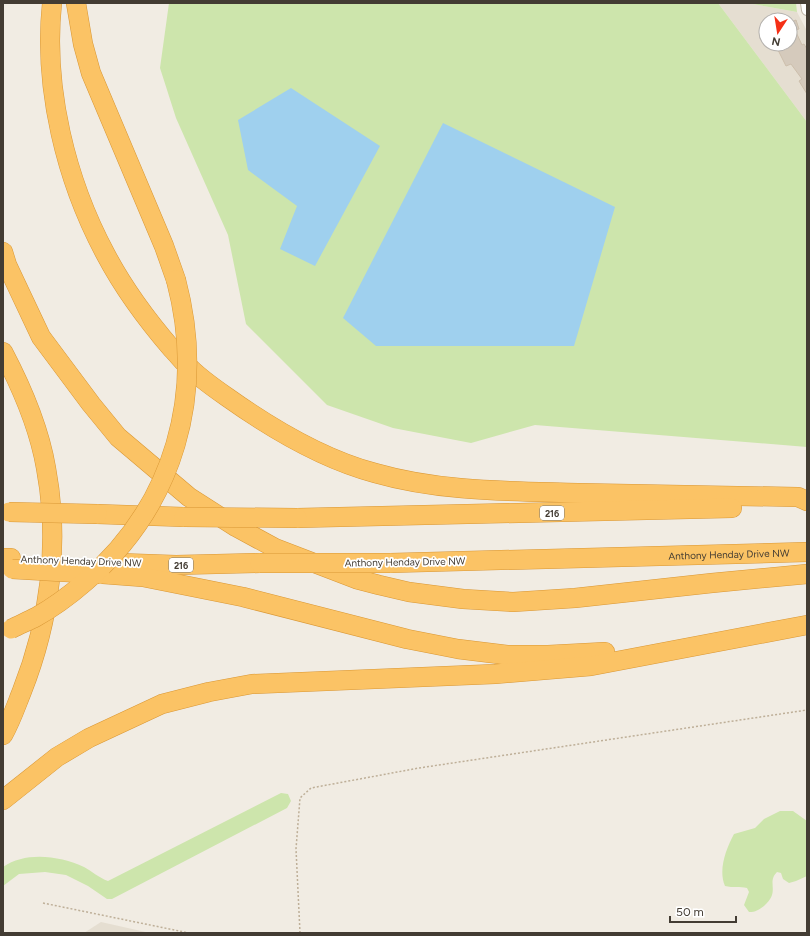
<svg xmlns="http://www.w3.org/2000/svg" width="810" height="936" font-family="Figtree,sans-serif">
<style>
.residential{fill:#e5ded1;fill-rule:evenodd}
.green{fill:#cde5ac}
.water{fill:#9fd0ee}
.building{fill:#d5cabc;stroke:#cdbfac}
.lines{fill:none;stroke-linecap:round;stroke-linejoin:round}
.minor-casing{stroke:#bfb7a9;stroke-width:12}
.motorway-casing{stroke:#d99735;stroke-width:20}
.path{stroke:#beaf98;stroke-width:1.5;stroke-dasharray:2 2;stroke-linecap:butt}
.minor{stroke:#fff;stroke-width:10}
.motorway{stroke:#fbc365;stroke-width:19}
.motorway-bridge-casing{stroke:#d99735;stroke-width:20;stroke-linecap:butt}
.motorway-bridge{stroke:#fbc365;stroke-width:19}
.labels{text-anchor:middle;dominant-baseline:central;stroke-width:3.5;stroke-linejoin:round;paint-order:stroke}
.shield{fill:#fff;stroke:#7b7670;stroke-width:1}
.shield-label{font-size:9px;font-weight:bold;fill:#433c33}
.street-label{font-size:10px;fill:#433c33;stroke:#fff}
</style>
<rect width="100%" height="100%" fill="#f1ece3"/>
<g class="residential">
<path d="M 718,3 L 747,3 L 797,12 L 807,31 L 807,122 ZM 766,20 L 790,20 L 790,44 L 766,44 Z"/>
<polygon points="101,922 150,933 84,933"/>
</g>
<g class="green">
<polygon points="169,3 718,3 807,122 807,447 535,425 471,443 393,428 327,405 246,324 228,235 176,118 160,68"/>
<polygon points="747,3 796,3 797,12"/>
<path d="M 281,793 L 288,794 L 291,801 L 287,808 L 112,899 L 107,899 L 88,886 L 66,875 L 45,872 L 19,874 L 3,886 L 3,867 C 26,851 60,856 84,867 C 92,871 99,878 108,881 Z"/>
<path d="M 780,811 L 793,811 L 807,821 L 807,876 L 796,881 L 789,883 L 783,879 L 781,873 L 777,872 C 766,883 781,891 764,906 C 758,910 756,912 749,912 L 744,905 L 749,892 L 747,888 C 740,886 733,888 725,886 C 718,870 726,849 734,834 L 755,828 L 764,819 Z"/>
</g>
<g class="water">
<polygon points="291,88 380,146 315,266 280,249 297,206 248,170 238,120"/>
<polygon points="443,123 615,207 574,346 376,346 343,318"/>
</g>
<polygon class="building" points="790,18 791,22 796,20 799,29 795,30 802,45 804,44 807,49 807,94 799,81 802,79 791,64 786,66 775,44 790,44"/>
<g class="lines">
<g class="minor-casing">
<polyline id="minor" points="806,3 807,10"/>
</g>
<g class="motorway-casing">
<g id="motorway">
<path d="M 52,3 C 43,88 66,181 106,255 C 124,289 147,320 172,349 C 178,355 184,363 190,368 C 201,379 214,388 227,397 C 272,429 322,459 375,473 C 441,492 510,491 578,493 C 651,494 724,496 798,497 L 807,501"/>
<polyline points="76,3 83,44 91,73 164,246 176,280"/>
<polyline points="3,252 7,265 41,337 91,404 118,437 189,497 236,527 275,548 356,579 379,585 409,592 463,599 513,602 575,598 712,583 807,574"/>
<path d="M 3,352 C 22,388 39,427 46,468 C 60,543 50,620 22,691 C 16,706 11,721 3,735"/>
<polyline points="97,514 184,517"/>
<polyline points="297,518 732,508"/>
<polyline points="3,558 11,558"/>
<polyline points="120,563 176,565 260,563"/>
<path id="s1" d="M 390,563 L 807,552"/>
<polyline points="103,574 143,577 243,597 407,639 458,649 507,655 548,655 605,652"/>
<polyline points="3,800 57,757 89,738 162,704 209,692 252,684 495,674 591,666 807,625"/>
</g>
</g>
<g class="path">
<polyline points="43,903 189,933"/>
<polyline points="300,933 296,849 300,798 311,788 419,768 807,710"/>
</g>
<use href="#minor" class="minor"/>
<use href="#motorway" class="motorway"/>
<g class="motorway-bridge-casing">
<g id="motorway-bridge">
<polyline points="9,512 97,514"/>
<polyline points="184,517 297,518"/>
<polyline points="260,563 390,563"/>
<polyline points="12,569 100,574"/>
<path d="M 11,629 C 19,625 28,621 36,617 C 54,607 70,595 85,582 C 175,505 206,393 176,280"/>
</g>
</g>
<use href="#motorway-bridge" class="motorway-bridge"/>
</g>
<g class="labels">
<g class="shield">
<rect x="540" y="506" width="24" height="14" rx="3"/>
<rect x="169" y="558" width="24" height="14" rx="3"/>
</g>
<g class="shield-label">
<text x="552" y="513">216</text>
<text x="181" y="565">216</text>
</g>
<g class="street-label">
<text stroke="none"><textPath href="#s1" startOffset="339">Anthony Henday Drive NW</textPath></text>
<text transform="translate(81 561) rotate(2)">Anthony Henday Drive NW</text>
<text transform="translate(405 562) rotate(-1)">Anthony Henday Drive NW</text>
</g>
</g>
<rect width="810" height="936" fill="none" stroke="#433c33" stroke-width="8"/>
<g transform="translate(778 32) rotate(192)"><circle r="19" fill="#ffffff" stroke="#b4b1ad"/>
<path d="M0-3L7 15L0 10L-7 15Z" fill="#f53016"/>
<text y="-6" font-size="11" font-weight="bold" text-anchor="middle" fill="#433c33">N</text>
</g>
<path d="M670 916v6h66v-6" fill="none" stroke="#433c33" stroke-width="2"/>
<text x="676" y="916" font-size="12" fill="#433c33" stroke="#ffffff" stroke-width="3" paint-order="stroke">50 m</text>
</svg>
